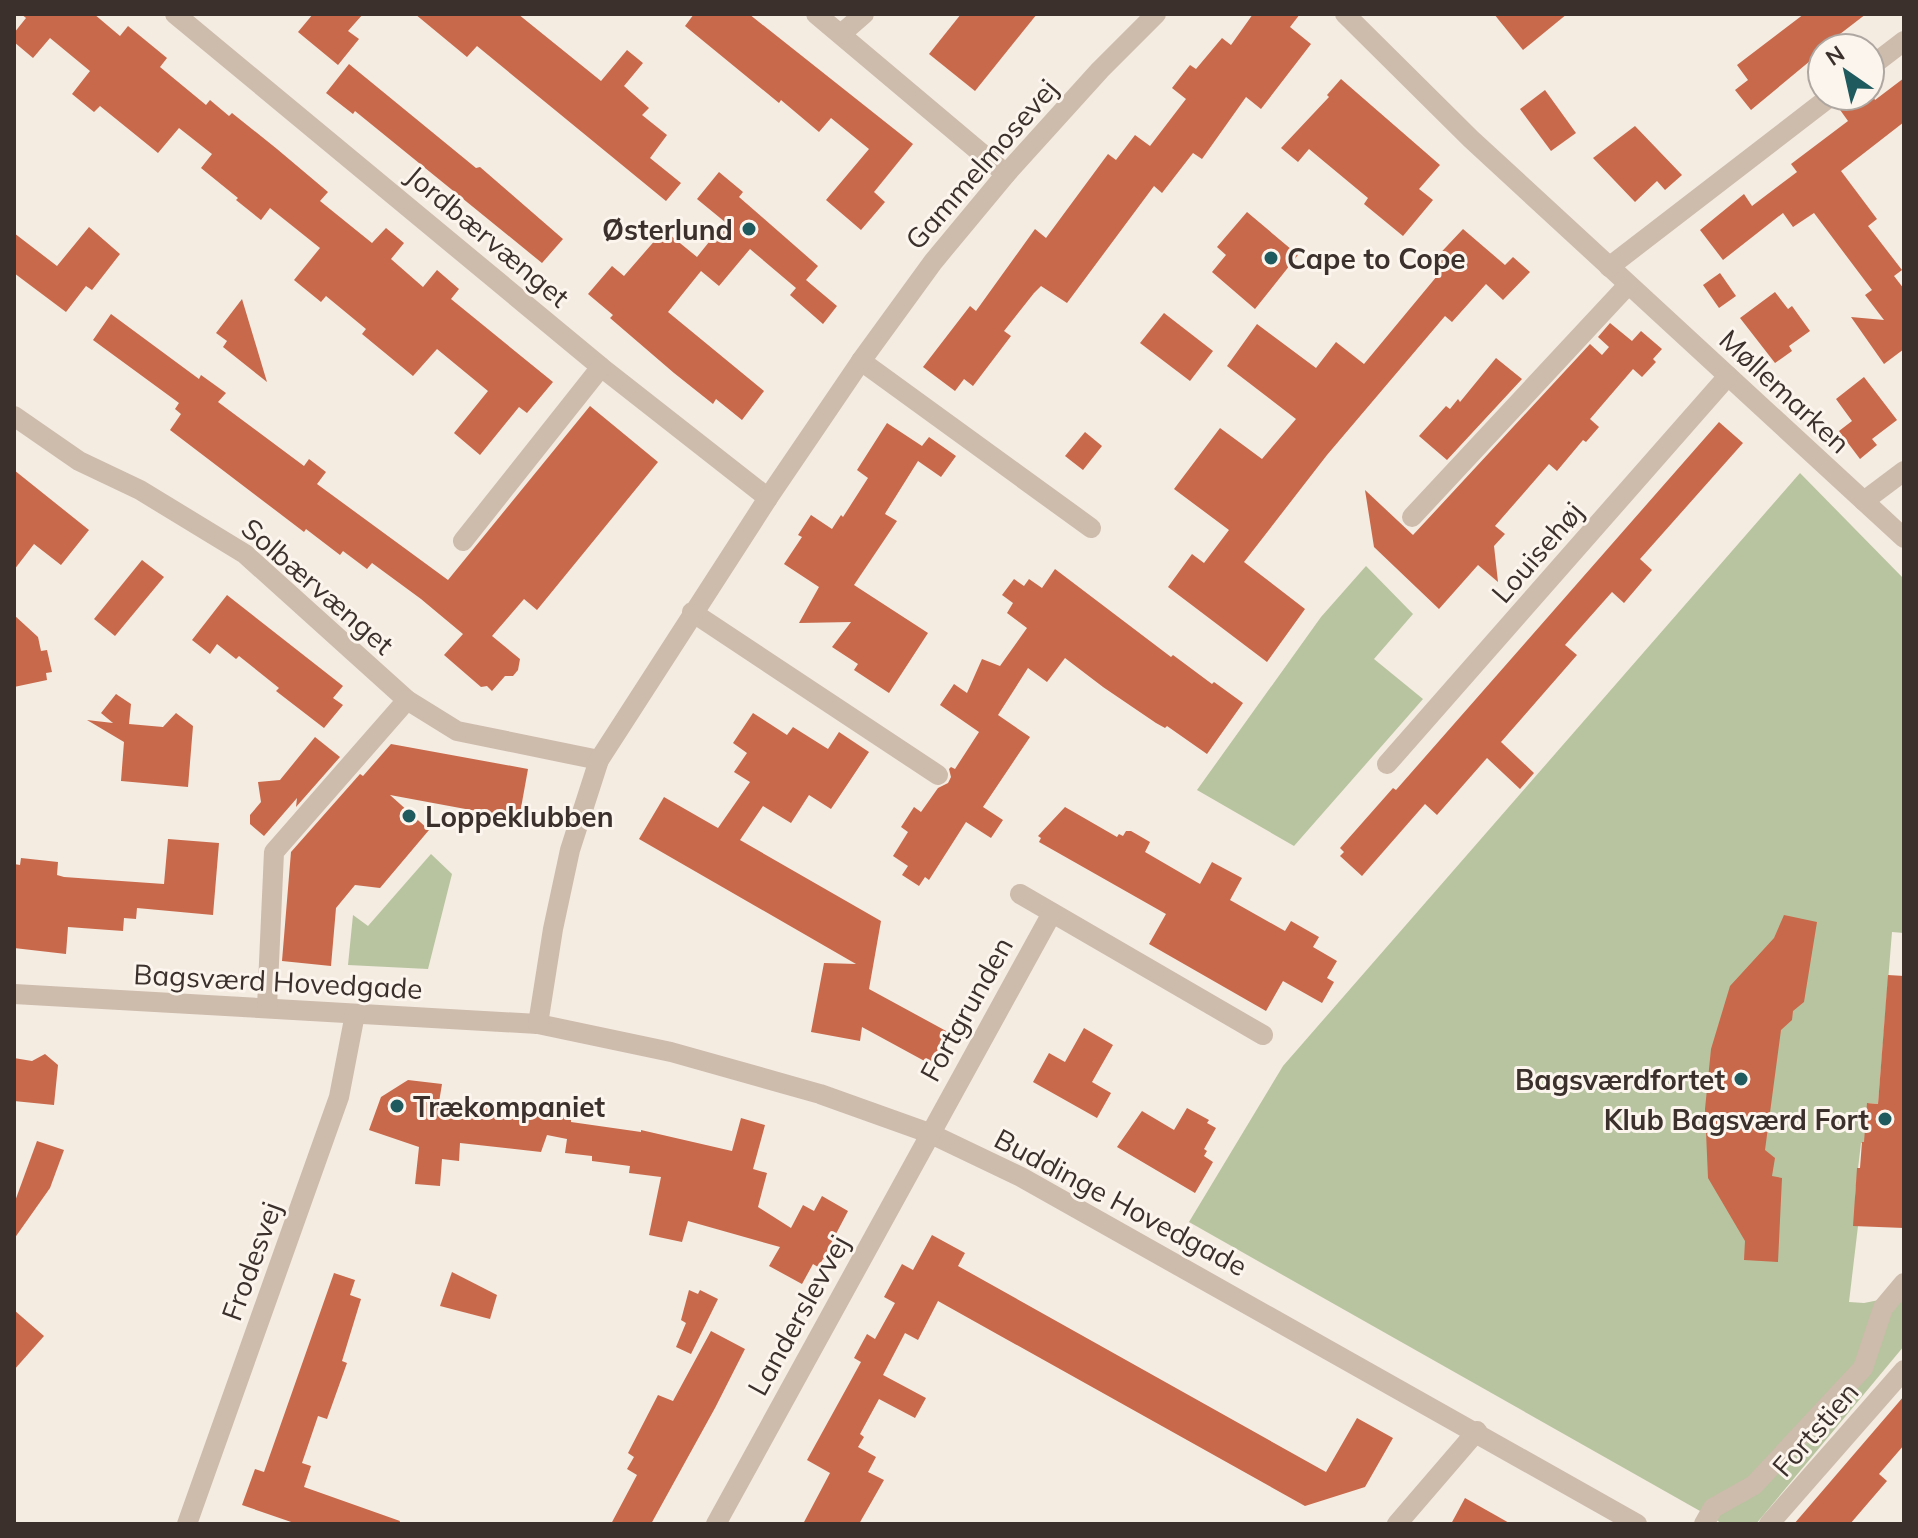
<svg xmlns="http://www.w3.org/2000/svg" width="1918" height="1538" font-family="Mulish,sans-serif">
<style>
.green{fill:#b8c4a0}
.building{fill:#c8694b}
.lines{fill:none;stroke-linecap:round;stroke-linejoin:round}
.minor{stroke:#cdbbac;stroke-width:20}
.poi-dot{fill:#1f5a5e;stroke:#fbf5ee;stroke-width:3}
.labels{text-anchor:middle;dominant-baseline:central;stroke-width:6;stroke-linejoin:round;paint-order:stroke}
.street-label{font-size:28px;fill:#3b302b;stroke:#fbf5ee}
.poi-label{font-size:28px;font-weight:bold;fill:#3b302b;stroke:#fbf5ee;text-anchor:end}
</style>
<rect width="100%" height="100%" fill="#f4ebe1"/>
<g class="green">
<polygon points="1800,473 1904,579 1904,933 1892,932 1878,1104 1868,1103 1868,1143 1861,1143 1855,1194 1858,1226 1849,1302 1864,1303 1904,1295 1904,1346 1756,1524 1723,1524 1189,1222 1283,1066"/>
<polygon points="1366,566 1413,614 1374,659 1423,699 1294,846 1197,790 1321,617"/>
<polygon points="431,854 452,874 428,969 348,965 353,915 368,926"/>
</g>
<g class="building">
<polygon points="21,14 94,14 120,36 128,26 167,58 160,67 206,105 210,100 229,116 232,113 277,149 328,192 320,201 372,243 386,228 404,243 391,259 423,287 437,270 459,289 451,299 553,382 527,413 519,407 480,455 454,433 488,391 437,349 413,376 362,334 366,329 326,296 321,302 294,280 320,248 270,208 261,220 236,200 238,198 201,168 212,154 179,128 158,153 100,106 94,112 72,94 90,71 50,38 33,58 14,42 14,33 26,18"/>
<polygon points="313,14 363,14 348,31 359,39 338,65 298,32"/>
<polygon points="415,14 518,14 601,81 627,50 643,63 624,86 649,108 642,115 667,135 650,158 681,183 666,201 477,46 467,57"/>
<polygon points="694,14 749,14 913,144 874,192 885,202 861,230 826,200 869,149 831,118 819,132 781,100 779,103 685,26"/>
<polygon points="961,14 1037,14 975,91 929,54"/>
<polygon points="1253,14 1300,14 1290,27 1311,44 1261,109 1246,97 1202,159 1193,153 1162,193 1154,186 1067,303 1041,286 1034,293 1004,331 1011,336 973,386 964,379 955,391 923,367 970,306 976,311 1035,229 1046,238 1108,154 1116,160 1135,135 1150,146 1186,99 1172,88 1190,65 1196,69 1222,38 1231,45"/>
<polygon points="1494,14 1567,14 1523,50"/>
<polygon points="1804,14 1866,14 1840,34 1842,37 1827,48 1822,48 1822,77 1810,61 1751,110 1735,90 1748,80 1737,65"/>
<polygon points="349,64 476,168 480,167 563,239 542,263 355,111 353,114 326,93"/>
<polygon points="1904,78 1904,122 1841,171 1877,219 1868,226 1902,270 1894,276 1904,289 1904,349 1884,364 1851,317 1884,320 1865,295 1872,290 1814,213 1793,227 1783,213 1723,260 1700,230 1744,194 1752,206 1797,172 1791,164 1848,121 1838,107 1847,96 1873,96 1875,100"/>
<polygon points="1341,79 1440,165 1419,189 1433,200 1403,236 1364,204 1368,198 1309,149 1298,162 1281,148 1329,97 1327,95"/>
<polygon points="1545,90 1576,133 1551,151 1520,109"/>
<polygon points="1635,126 1682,175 1665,190 1657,181 1635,202 1593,158"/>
<polygon points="719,172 743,192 739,197 818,266 806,280 837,306 823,324 790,295 796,288 750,249 719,286 701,271 668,312 764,391 742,420 716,399 713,404 674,373 610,318 613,315 588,294 612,266 624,276 664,230 697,257 725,222 697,199"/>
<polygon points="1247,212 1298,255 1255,309 1212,272 1226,255 1217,247"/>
<polygon points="89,227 120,254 92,290 86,286 66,312 14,273 14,233 57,266"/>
<polygon points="1463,229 1505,265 1513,257 1530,272 1503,300 1486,284 1452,322 1445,316 1327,455 1244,562 1305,609 1267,662 1168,587 1192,554 1204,563 1229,530 1174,489 1220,428 1262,459 1296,419 1227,366 1257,324 1316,368 1336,342 1364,364 1442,270 1432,262"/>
<polygon points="1720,273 1736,296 1719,308 1703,285"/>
<polygon points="1775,292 1788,309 1792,306 1810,331 1789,346 1792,351 1775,363 1740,318"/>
<polygon points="242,299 267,382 223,347 227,341 216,333"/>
<polygon points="1164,313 1213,351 1190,381 1140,343"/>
<polygon points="111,314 199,379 201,375 226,393 218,402 304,466 309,459 326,472 317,484 448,580 590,406 658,462 537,610 524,599 492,636 520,659 518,670 513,676 505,676 492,691 487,686 481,687 444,655 463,634 421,599 372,563 367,569 343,551 340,555 306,529 304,532 170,430 181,414 175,409 179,403 93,340"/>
<polygon points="1610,323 1632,341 1641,331 1662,349 1653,359 1656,362 1642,377 1633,369 1590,419 1599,427 1586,442 1583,440 1557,471 1549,464 1495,526 1505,534 1494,546 1498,582 1478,565 1439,609 1374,547 1365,490 1413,535 1590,344 1602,355 1609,347 1598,337"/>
<polygon points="1496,358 1522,379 1447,460 1419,436 1446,406 1450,409 1458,399 1460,402"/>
<polygon points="1864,377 1897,420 1872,439 1877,445 1860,459 1839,431 1852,421 1836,399"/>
<polygon points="1719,422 1743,443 1640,559 1652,570 1624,603 1612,592 1565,645 1577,655 1501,742 1534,773 1520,789 1487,758 1437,815 1425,804 1362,876 1340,856 1344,852 1340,848 1393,788 1396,790"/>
<polygon points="887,423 922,446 929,437 956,456 941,477 918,461 886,512 885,514 897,521 854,585 928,633 889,693 854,670 858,664 832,647 851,622 799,623 819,587 784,564 802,537 798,535 811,515 832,529 841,515 843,517 868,478 857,470"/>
<polygon points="1085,432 1102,446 1083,470 1065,456"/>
<polygon points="14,470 89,530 61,565 34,544 14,570"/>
<polygon points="142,560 164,577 115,636 94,619"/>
<polygon points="1055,569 1171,657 1173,655 1212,684 1214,682 1243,703 1207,754 1167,726 1165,728 1156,723 1103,687 1065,658 1047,682 1028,668 998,715 1030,737 983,807 1003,820 991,838 966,822 929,880 925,877 919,886 902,875 908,866 893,856 908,832 901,827 914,807 921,812 938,788 948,783 951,777 949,769 951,767 955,769 979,732 940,705 954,684 967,693 982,659 1000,666 1027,628 1007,613 1013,603 1002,595 1014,579 1024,586 1029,579 1042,588"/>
<polygon points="227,595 343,686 333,698 343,705 324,728 276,691 279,688 239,656 236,659 217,644 210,654 192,640"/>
<polygon points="14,615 38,637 41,651 47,650 52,672 46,673 47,680 14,687"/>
<polygon points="116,694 131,704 129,724 163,727 176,713 193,726 188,787 121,781 124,742 87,720 113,723 101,713"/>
<polygon points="753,713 787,735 793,727 828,749 839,732 869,752 831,809 809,795 791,823 763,806 740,840 881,921 869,989 948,1032 930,1064 862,1027 860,1041 811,1032 824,963 856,964 639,839 664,797 718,828 750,782 734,772 747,753 733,743"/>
<polygon points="315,737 340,757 296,807 297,798 264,836 250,824 250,815 261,802 258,782 280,780"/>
<polygon points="391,744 528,769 519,819 390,795 429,830 380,888 355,885 336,908 331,966 282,961 291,852 360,774 363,776"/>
<polygon points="1065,807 1117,837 1119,834 1123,836 1126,831 1131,831 1150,842 1145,852 1200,884 1212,862 1242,878 1230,900 1285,931 1291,921 1319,937 1313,947 1337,961 1327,978 1334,982 1322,1003 1283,981 1266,1011 1149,944 1166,914 1039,842 1041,838 1038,836"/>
<polygon points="168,839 219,843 213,915 137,908 136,919 124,918 123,931 68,927 66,954 14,948 14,864 20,865 21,858 58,862 57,875 64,877 164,884"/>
<polygon points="1784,915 1817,922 1804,1002 1793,1011 1792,1020 1781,1030 1765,1150 1775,1158 1772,1176 1782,1178 1778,1262 1744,1260 1745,1241 1708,1178 1705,1109 1711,1049 1730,986 1774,938"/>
<polygon points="1888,975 1904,976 1904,1228 1853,1226 1857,1168 1860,1168 1862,1142 1864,1142 1867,1103 1878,1104"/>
<polygon points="1084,1028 1113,1045 1092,1082 1111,1093 1097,1118 1033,1082 1049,1053 1065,1062"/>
<polygon points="45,1054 58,1065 54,1105 14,1101 14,1058 32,1061"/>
<polygon points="408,1080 442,1084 439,1102 571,1116 571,1122 641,1132 641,1130 732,1151 741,1118 765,1125 753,1169 767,1173 758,1207 791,1228 803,1205 814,1211 822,1196 848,1211 827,1251 836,1256 834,1262 823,1259 818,1267 813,1264 802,1284 769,1266 780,1247 688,1221 682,1242 649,1235 661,1177 629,1173 630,1166 592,1161 592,1156 565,1153 567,1139 547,1135 541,1152 460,1143 459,1161 442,1159 440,1186 415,1184 419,1147 369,1130 381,1097"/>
<polygon points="1187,1108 1209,1120 1207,1123 1216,1128 1204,1149 1207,1151 1204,1156 1213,1162 1195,1193 1117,1147 1142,1111 1174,1130"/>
<polygon points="37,1141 64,1150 50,1188 14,1239 14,1204"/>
<polygon points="932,1235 965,1253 958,1266 1326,1472 1357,1418 1393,1438 1365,1487 1305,1506 938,1301 918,1340 905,1333 883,1375 926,1398 915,1418 879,1399 860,1434 864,1437 858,1447 876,1457 868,1472 884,1480 859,1524 803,1524 830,1473 807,1460 861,1362 854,1358 867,1334 875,1339 895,1303 884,1297 902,1264 913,1270"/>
<polygon points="452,1272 497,1295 490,1319 440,1306"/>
<polygon points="334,1273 355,1280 350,1295 361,1299 342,1361 347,1363 327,1419 318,1416 302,1463 311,1466 304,1487 400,1521 399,1524 297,1524 242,1505 255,1469 264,1472"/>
<polygon points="689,1290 698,1294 700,1290 718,1299 691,1354 676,1347 686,1323 681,1320"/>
<polygon points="14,1310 44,1336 14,1370"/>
<polygon points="711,1331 745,1349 715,1408 651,1524 611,1524 637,1475 627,1469 634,1457 628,1453 658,1395 673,1401"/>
<polygon points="1904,1396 1904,1445 1879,1474 1887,1481 1850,1524 1794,1524"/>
<polygon points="1465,1498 1511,1524 1451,1524"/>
</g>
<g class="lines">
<g class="minor">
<polyline points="175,14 601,367 768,498"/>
<polyline points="816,14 1006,174"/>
<polyline points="1345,14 1471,139 1904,538"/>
<polyline points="841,34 864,14"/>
<polyline points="1870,67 1904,41"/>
<polyline points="1609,267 1831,96"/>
<polyline points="861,361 1091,528"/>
<polyline points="14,416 79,461 140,490 245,554 407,700 457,731 599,760"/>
<polyline points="1864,501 1904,471"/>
<polyline points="1412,517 1628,285"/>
<polyline points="463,541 601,367"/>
<polyline points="692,612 938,775"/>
<polyline points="1387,764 1728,376"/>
<polyline points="1020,894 1263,1035"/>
<polyline points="14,994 538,1024 671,1052 820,1094 929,1133 1021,1177 1637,1524"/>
<polyline points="267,1007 274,852 407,700"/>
<polyline points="538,1024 553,929 570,850 599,760 768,498 861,361 933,262 1006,174 1100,70 1156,14"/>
<polyline points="187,1524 339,1097 355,1014"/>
<polyline points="716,1524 1052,913"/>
<polyline points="1397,1524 1477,1431"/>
<polyline points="1704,1524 1713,1508 1754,1485 1863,1368 1883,1308 1904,1283"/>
<polyline points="1769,1524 1904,1370"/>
</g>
</g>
<g class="poi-dot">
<circle cx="749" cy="229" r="8"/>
<circle cx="1271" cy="258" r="8"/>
<circle cx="409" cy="816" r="8"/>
<circle cx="1741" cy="1079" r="8"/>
<circle cx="397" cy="1106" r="8"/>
<circle cx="1885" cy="1119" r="8"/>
</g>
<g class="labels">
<g class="street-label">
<text transform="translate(981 164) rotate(-49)">Gammelmosevej</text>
<text transform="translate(488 236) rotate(40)">Jordbærvænget</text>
<text transform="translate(1785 391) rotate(43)">Møllemarken</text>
<text transform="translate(1537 552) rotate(-49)">Louisehøj</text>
<text transform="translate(318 586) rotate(41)">Solbærvænget</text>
<text transform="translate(278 981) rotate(3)">Bagsværd Hovedgade</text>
<text transform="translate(966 1009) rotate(-61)">Fortgrunden</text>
<text transform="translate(1121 1202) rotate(28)">Buddinge Hovedgade</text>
<text transform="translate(251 1261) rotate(-70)">Frodesvej</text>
<text transform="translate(798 1315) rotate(-61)">Landerslevvej</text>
<text transform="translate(1815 1429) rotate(-49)">Fortstien</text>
</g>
<g class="poi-label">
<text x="733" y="229">Østerlund</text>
<text x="1287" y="258" text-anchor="start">Cape to Cope</text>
<text x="425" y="816" text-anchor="start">Loppeklubben</text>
<text x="1725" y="1079">Bagsværdfortet</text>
<text x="413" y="1106" text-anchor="start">Trækompaniet</text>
<text x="1869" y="1119">Klub Bagsværd Fort</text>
</g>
</g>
<rect width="1918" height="1538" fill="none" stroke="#3b302b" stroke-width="32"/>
<g transform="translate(1846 72) rotate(326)"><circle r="38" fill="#fbf5ee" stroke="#aea6a0" stroke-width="2"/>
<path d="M0-6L14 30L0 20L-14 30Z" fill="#1f5a5e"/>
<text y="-12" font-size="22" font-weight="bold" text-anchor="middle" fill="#3b302b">N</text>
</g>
</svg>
